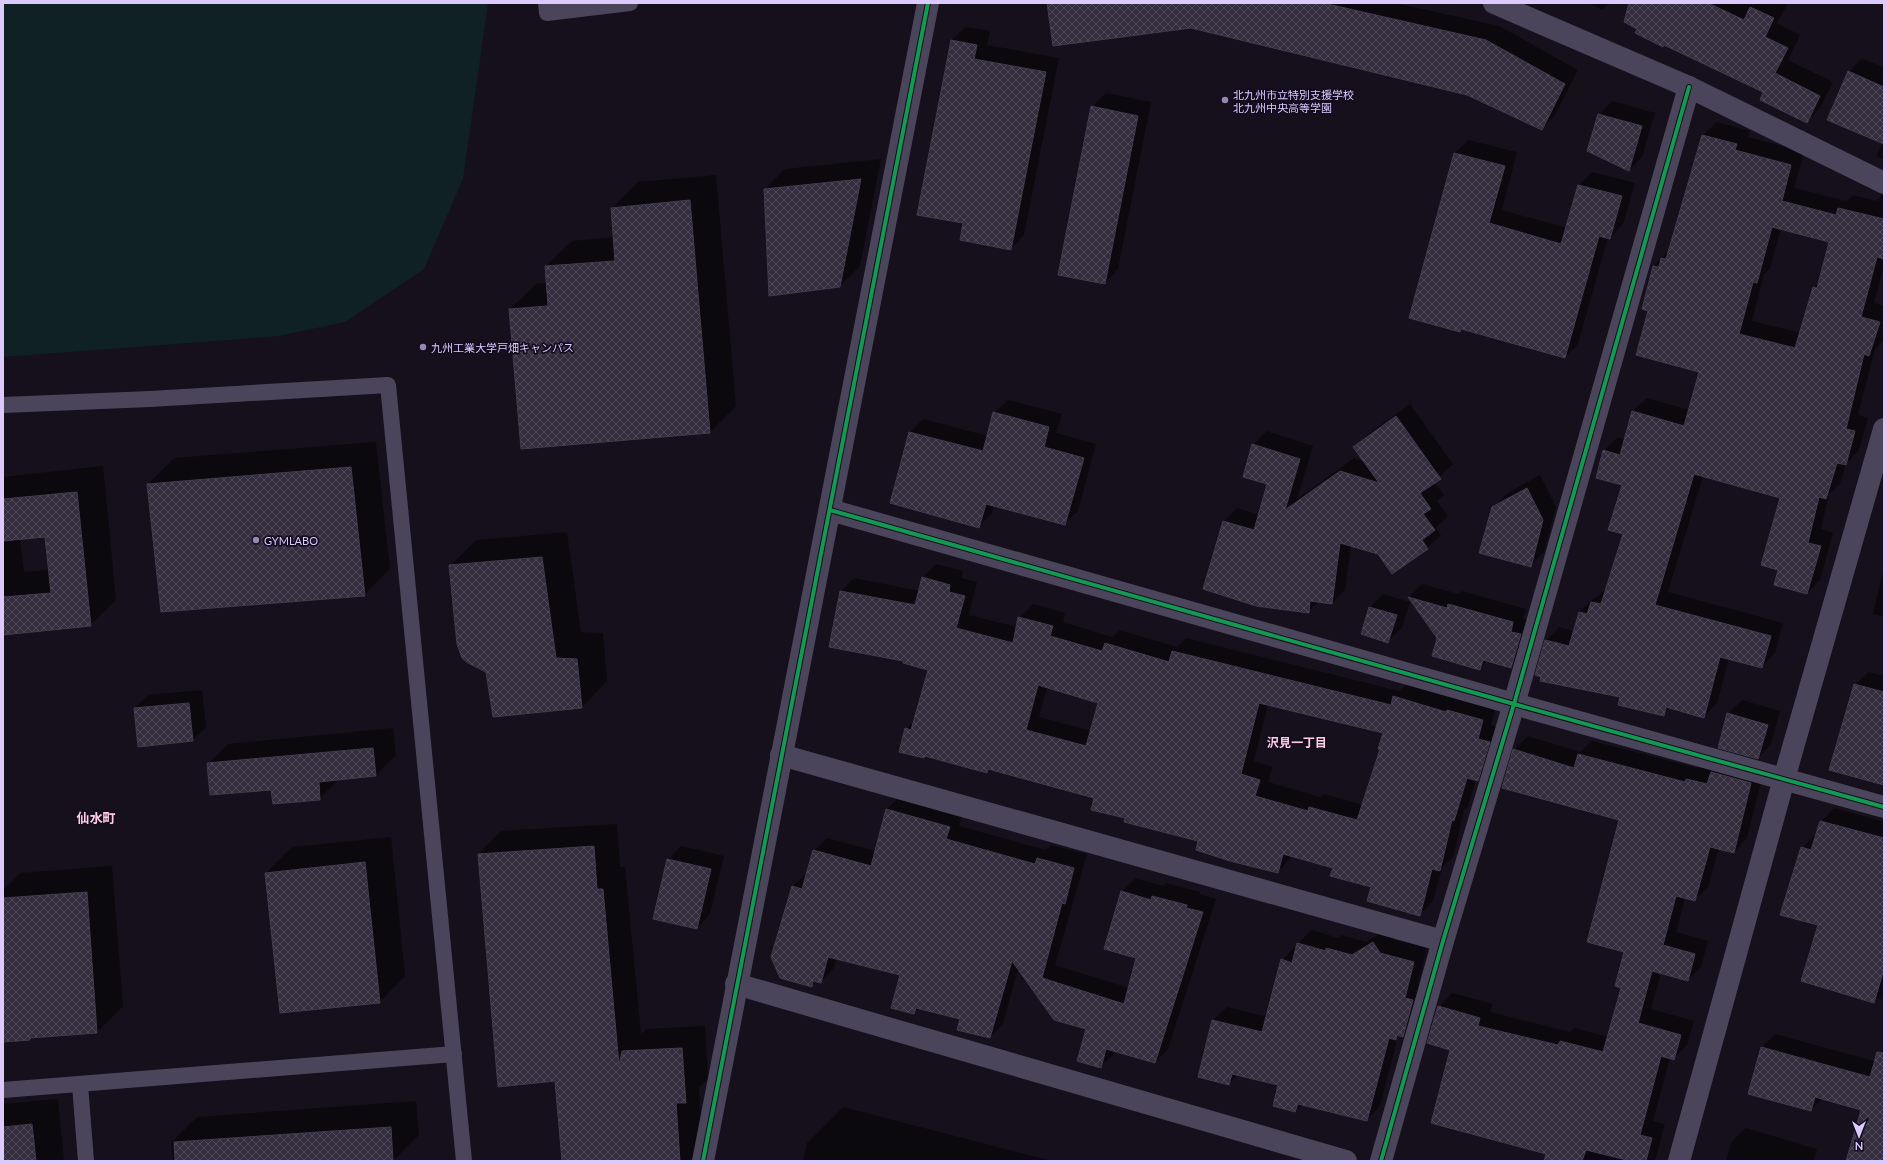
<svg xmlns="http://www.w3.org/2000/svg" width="1887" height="1164" font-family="Lato,'Noto Sans JP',sans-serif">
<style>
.pitch{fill:#102126}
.shadow{fill:#0007;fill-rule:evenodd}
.building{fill:url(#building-cross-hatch);stroke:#433a4f;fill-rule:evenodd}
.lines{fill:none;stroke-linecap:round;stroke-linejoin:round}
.service{stroke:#4b455c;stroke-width:16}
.minor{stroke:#4b455c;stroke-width:22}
.tertiary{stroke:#4b455c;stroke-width:22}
.cycleway-casing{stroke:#140c1f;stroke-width:6}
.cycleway{stroke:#139951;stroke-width:4}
.poi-dot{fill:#9689af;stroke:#140c1f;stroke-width:1.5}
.labels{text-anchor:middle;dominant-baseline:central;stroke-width:3.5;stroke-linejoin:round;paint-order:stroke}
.poi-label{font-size:11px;fill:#dccaff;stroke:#140c1f;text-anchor:start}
.neighbourhood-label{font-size:12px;font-weight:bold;fill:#ffcce1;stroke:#140c1f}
.quarter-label{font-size:13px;font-weight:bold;fill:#ffcce1;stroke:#140c1f}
</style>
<defs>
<pattern id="building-cross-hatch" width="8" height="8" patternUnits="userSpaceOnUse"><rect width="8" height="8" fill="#342d3e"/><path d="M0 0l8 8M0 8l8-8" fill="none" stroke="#514a5b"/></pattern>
</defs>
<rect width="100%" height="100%" fill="#15101b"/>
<polygon class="pitch" points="3,3 488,3 463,179 424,269 345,322 278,336 3,357"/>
<g class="shadow">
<polygon points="1048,3 1395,3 1499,26 1578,70 1555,115 1541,129 1467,94 1191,27"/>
<polygon points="1588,3 1609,3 1602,10"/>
<polygon points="1630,3 1749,3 1753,5 1755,3 1783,3 1787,5 1777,23 1800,35 1788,60 1833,82 1820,108 1806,122 1764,92 1638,28"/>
<polygon points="965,27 990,31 987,45 1059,58 1024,235 1011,249 964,222 952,40"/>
<polygon points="1862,58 1882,67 1884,64 1884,160 1876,156 1883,142 1849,72"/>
<polygon points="1106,93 1151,102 1118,269 1105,283 1092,107"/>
<polygon points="1612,101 1655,113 1642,157 1629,170 1599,115"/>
<path d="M 1717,122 L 1750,131 L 1748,137 L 1804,152 L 1794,188 L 1846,201 L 1853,195 L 1876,201 L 1882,195 L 1884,195 L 1884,265 L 1874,303 L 1884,306 L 1884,336 L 1883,341 L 1875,349 L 1858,415 L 1868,418 L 1859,450 L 1846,464 L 1840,484 L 1829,494 L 1821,529 L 1833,533 L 1820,580 L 1807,593 L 1780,569 L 1781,497 L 1703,476 L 1668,592 L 1783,623 L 1775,653 L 1762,667 L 1729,658 L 1717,703 L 1703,717 L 1670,707 L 1663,715 L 1546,641 L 1559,627 L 1574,631 L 1579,612 L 1593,599 L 1607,589 L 1624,534 L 1623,484 L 1604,451 L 1618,437 L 1626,440 L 1633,411 L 1647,398 L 1689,410 L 1700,372 L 1650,310 L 1654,266 L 1670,249 L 1703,135 ZM 1781,228 L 1831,241 L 1820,281 L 1813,288 L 1801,333 L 1752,321 L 1764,274 L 1770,268 Z"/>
<polygon points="1468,140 1517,152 1502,210 1567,228 1579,185 1592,172 1635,183 1623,224 1610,238 1608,237 1578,344 1565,357 1462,328 1460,331 1410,317 1455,153"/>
<polygon points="881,159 860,266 840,286 765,189 785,169"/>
<polygon points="716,175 736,406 710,432 522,448 510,309 536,284 547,283 546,266 572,241 614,237 612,208 638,182"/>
<polygon points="1008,400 1062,414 1056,433 1096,444 1078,511 1064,524 994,505 992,513 979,526 891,503 910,432 923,419 988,436 994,413"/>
<polygon points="1410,404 1453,464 1434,482 1444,495 1437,501 1448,516 1436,528 1441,535 1427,548 1379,554 1351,545 1345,590 1332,603 1319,601 1308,612 1224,521 1237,508 1259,515 1269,484 1253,445 1267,431 1313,446 1297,499 1354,458 1365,462 1355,447 1368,434"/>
<polygon points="376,442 390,569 364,595 148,484 174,458"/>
<path d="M 103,466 L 116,600 L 90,625 L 3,634 L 3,477 ZM 46,536 L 49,570 L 24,572 L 20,538 Z"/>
<polygon points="1540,475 1556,507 1544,552 1530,566 1493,508 1506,494"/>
<polygon points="567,532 581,632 603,633 607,681 582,707 487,671 450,566 476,540"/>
<path d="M 936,564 L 963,571 L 961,578 L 977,582 L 969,615 L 1017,627 L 1019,618 L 1033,604 L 1065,613 L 1063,622 L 1112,637 L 1119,630 L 1177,647 L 1186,638 L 1399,691 L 1408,683 L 1496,707 L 1491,725 L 1502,729 L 1491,766 L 1478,780 L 1476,779 L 1468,807 L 1464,810 L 1453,857 L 1442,868 L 1433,901 L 1420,914 L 1373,886 L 1334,867 L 1292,856 L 1278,872 L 1200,840 L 1127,817 L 1095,797 L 989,769 L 986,772 L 926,755 L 924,757 L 906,729 L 914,721 L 930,669 L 905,660 L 831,646 L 841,591 L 854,578 L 920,591 L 923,577 ZM 1047,687 L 1100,702 L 1091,731 L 1039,717 ZM 1268,704 L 1384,732 L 1381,748 L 1363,805 L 1324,794 L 1320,797 L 1268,782 L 1273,767 L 1254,761 Z"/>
<polygon points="1884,568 1884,617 1873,614"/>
<polygon points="1422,584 1459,594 1462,591 1526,609 1523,619 1534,621 1524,654 1511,667 1488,660 1479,669 1439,638 1409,597"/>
<polygon points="1383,594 1410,602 1402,628 1388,641 1369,608"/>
<polygon points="1868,672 1884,676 1884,784 1855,685"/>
<polygon points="202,690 206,727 192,741 135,708 148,695"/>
<polygon points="1742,700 1780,711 1771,744 1758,758 1728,714"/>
<polygon points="393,728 396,755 376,775 339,779 319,799 272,789 208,764 228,744"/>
<polygon points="1528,736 1580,752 1592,741 1698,768 1700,766 1764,770 1747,838 1734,852 1719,848 1708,887 1694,900 1685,898 1676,932 1708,941 1701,967 1688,980 1661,973 1651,1009 1694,1021 1687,1045 1673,1059 1670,1058 1653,1121 1665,1124 1655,1161 1545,1161 1547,1153 1452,1049 1439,1007 1452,993 1493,1004 1490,1012 1570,1032 1574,1028 1608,1037 1623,987 1625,952 1620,819 1514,750"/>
<polygon points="900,796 963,813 959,826 1046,850 1051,845 1087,854 1055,965 1129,988 1137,957 1122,891 1135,878 1163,886 1166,883 1200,892 1199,894 1216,899 1168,1049 1155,1062 1115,1051 1114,1054 1100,1067 1087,1029 1018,969 1003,1024 990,1037 961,1018 919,1008 914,1013 901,975 837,958 834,968 821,982 817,980 812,986 772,957 793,886 807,873 814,851 827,838 876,851 887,809"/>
<polygon points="1834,808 1884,822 1884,1000 1877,998 1873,1002 1819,925 1802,848 1815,835 1817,835 1821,822"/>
<polygon points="617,824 620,867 625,867 641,1034 646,1029 705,1026 708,1079 699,1088 704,1161 563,1161 556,1080 499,1086 479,854 501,831"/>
<polygon points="391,837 405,976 380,1002 266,873 292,847"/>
<polygon points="681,846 724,856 710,914 697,928 668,860"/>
<polygon points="112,866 123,1006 97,1032 32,1037 30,1039 3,1019 3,890 20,873"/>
<polygon points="1387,929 1394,940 1427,948 1418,984 1426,986 1416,1022 1403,1036 1398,1036 1380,1106 1367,1120 1302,1104 1295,1111 1279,1085 1238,1074 1229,1084 1199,1076 1213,1020 1227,1007 1267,1017 1282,960 1295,947 1297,947 1298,943 1312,930 1338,938 1341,935 1366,942"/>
<polygon points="1775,1034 1877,1062 1878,1056 1884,1050 1884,1161 1855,1161 1862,1109 1823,1098 1811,1110 1762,1047"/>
<polygon points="58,1099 64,1161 3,1161 3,1104"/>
<polygon points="416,1101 419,1135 393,1161 173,1161 171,1143 197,1117"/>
<polygon points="843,1107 1052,1161 803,1161 807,1143"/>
<polygon points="1746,1128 1817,1149 1814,1161 1726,1161 1732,1141"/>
</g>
<g class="building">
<polygon points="1047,3 1323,3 1486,40 1565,84 1542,130 1467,95 1191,28 1053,46"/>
<polygon points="1629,3 1708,3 1744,20 1750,7 1774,18 1765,37 1788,48 1775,73 1820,96 1807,123 1760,100 1763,92 1664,45 1663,47 1635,33 1637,29 1624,22"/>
<polygon points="951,40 977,45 974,59 1046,72 1011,250 960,240 963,223 917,215"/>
<polygon points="1848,71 1884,87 1884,144 1827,120"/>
<polygon points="1091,106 1138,116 1105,284 1058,275"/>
<polygon points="1598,114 1642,126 1629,171 1587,151"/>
<path d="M 1702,135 L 1737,144 L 1735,150 L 1791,165 L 1782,201 L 1836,215 L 1838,208 L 1884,219 L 1884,259 L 1877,257 L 1861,317 L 1880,322 L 1869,356 L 1864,354 L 1846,429 L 1855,431 L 1846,465 L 1837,463 L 1826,499 L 1819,497 L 1808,543 L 1821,546 L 1807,594 L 1774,585 L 1778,570 L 1761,565 L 1780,498 L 1694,474 L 1655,605 L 1771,636 L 1762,668 L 1720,657 L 1704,718 L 1666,707 L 1664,716 L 1618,705 L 1620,697 L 1540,681 L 1541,677 L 1535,675 L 1545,640 L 1569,646 L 1579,612 L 1587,614 L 1591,602 L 1601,604 L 1623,534 L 1608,530 L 1622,485 L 1596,478 L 1603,450 L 1620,455 L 1632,411 L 1684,426 L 1699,372 L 1636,355 L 1648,311 L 1642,309 L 1653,266 L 1659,267 L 1661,258 L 1666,259 ZM 1772,227 L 1829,242 L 1817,288 L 1813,287 L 1795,348 L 1739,334 L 1753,282 L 1757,283 Z"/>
<polygon points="1454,153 1505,166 1489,223 1561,244 1578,185 1622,196 1610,239 1599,236 1565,358 1461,329 1460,332 1409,318"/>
<polygon points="861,179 840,287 769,296 764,189"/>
<polygon points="690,200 710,433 521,449 509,309 548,306 545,266 615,261 611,208"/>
<polygon points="993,412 1049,427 1044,447 1084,458 1065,525 986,504 979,528 890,503 909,432 983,451"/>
<polygon points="1396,416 1441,479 1420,493 1431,509 1423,514 1435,530 1422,540 1428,549 1392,574 1378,554 1340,543 1332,604 1310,601 1309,613 1256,606 1203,589 1223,521 1254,530 1267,484 1243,477 1252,444 1300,459 1285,510 1340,471 1379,483 1353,447"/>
<polygon points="351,467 365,596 161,612 147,484"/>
<polygon points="1527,488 1543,520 1531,567 1479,553 1492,507"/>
<polygon points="77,492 91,626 3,635 3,597 51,593 45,537 3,541 3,499"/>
<polygon points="542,557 556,658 577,659 582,708 493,717 486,672 468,663 462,658 457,644 449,565"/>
<path d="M 922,577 L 950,585 L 949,592 L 965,596 L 956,628 L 1013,643 L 1018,617 L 1053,626 L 1050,636 L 1102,651 L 1105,643 L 1169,662 L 1172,651 L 1391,705 L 1393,696 L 1446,712 L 1447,710 L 1483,720 L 1478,739 L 1490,742 L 1478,781 L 1467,778 L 1454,821 L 1452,820 L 1440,871 L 1432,869 L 1420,916 L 1367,901 L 1371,887 L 1330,876 L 1333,868 L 1283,854 L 1278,873 L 1230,861 L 1196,850 L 1198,841 L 1124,822 L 1125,818 L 1091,810 L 1094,798 L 988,769 L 987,773 L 925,756 L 924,758 L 899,752 L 905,728 L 911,730 L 928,670 L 903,663 L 903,661 L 829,647 L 840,591 L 915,605 ZM 1038,685 L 1098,703 L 1086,746 L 1026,730 ZM 1259,703 L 1383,733 L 1378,749 L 1380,749 L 1357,820 L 1309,807 L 1308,811 L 1255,796 L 1260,780 L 1241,774 Z"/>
<polygon points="1408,597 1447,608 1448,604 1513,622 1511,632 1521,634 1511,668 1483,660 1480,670 1432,656 1437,638"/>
<polygon points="1369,607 1397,615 1388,643 1361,634"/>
<polygon points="1854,684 1884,692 1884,785 1829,770"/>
<polygon points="189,703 193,741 138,747 134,708"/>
<polygon points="1727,713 1768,725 1758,759 1718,748"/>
<polygon points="373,748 376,776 319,782 320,800 273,804 271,790 210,795 207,763"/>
<polygon points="1513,749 1574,768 1578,754 1685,782 1686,779 1707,784 1711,772 1751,783 1734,853 1710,847 1695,901 1676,896 1663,945 1695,954 1688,981 1652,971 1638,1023 1681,1035 1674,1060 1661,1056 1640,1135 1652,1138 1646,1161 1631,1161 1586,1150 1582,1161 1544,1161 1546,1154 1431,1123 1450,1050 1427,1043 1438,1006 1480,1018 1478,1026 1558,1045 1560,1041 1603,1052 1621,988 1615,986 1624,952 1587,942 1619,820 1502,788"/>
<polygon points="886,809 950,827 946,839 1035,864 1037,858 1074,868 1065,904 1062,903 1042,978 1124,1004 1136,958 1104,949 1121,891 1151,900 1152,896 1187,905 1186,908 1203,912 1155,1063 1106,1049 1101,1068 1077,1061 1086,1029 1054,1020 1012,961 990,1038 957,1030 960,1019 916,1008 914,1014 891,1008 900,975 828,957 821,983 813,981 812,987 780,978 771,957 792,886 802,889 813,850 871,866"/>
<polygon points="1820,821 1884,838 1884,969 1874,1003 1801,981 1818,925 1780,915 1801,847 1811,850"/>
<polygon points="594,846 597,889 603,889 619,1065 622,1051 682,1048 686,1103 676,1103 680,1161 562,1161 555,1081 498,1087 478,854"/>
<polygon points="667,859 711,869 697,929 653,919"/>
<polygon points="365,862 380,1003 280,1013 265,873"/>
<polygon points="87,892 97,1033 30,1038 30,1040 3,1042 3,898"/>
<polygon points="1373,942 1380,953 1414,962 1405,998 1413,1000 1403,1037 1397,1035 1396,1040 1389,1038 1367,1121 1298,1104 1295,1112 1273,1106 1278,1085 1232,1074 1229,1085 1198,1077 1212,1020 1262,1032 1281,959 1292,963 1297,943 1326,951 1326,948 1352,955"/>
<polygon points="1761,1047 1870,1077 1877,1052 1884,1053 1884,1161 1846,1161 1861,1110 1815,1097 1811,1111 1748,1094"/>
<polygon points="32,1124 36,1161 3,1161 3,1127"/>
<polygon points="391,1127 393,1161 175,1161 174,1142"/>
</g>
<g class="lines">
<g class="service">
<polyline points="546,3 547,13 630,3"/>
<polyline points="3,405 150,399 388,385 464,1161"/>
<polyline points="80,1085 86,1161"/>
<polyline points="3,1090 454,1054"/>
</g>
<g class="minor">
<polyline points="1494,3 1689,87 1884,183"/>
<polyline points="830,510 1514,704 1884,807"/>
<polyline points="781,755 1443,941"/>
<polyline points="736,984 1346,1161"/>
<polyline points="703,1161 928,3"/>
<polyline points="1381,1161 1443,941 1514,704 1689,87"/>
</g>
<polyline class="tertiary" points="1679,1161 1784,779 1884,429"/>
<g class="cycleway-casing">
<g id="cycleway">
<polyline points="830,510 1514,704 1884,807"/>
<polyline points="703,1161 928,3"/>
<polyline points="1381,1161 1443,941 1514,704 1689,87"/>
</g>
</g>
<use href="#cycleway" class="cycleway"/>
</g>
<g class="poi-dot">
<circle cx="1225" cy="100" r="4"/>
<circle cx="423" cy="347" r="4"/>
<circle cx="256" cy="540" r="4"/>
</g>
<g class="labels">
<g class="poi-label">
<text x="1233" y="94">北九州市立特別支援学校<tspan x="1233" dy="13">北九州中央高等学園</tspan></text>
<text x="431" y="347">九州工業大学戸畑キャンパス</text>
<text x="264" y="540">GYMLABO</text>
</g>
<g class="neighbourhood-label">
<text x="1297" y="742">沢見一丁目</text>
</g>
<g class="quarter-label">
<text x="96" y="818">仙水町</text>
</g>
</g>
<rect width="1887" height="1164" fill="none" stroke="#dccaff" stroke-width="8"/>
<g transform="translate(1859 1136) rotate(180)" stroke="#140c1f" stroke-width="3" paint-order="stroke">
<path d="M0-3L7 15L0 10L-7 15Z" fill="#dccaff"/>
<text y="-6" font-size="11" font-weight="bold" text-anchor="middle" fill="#dccaff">N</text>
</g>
</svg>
